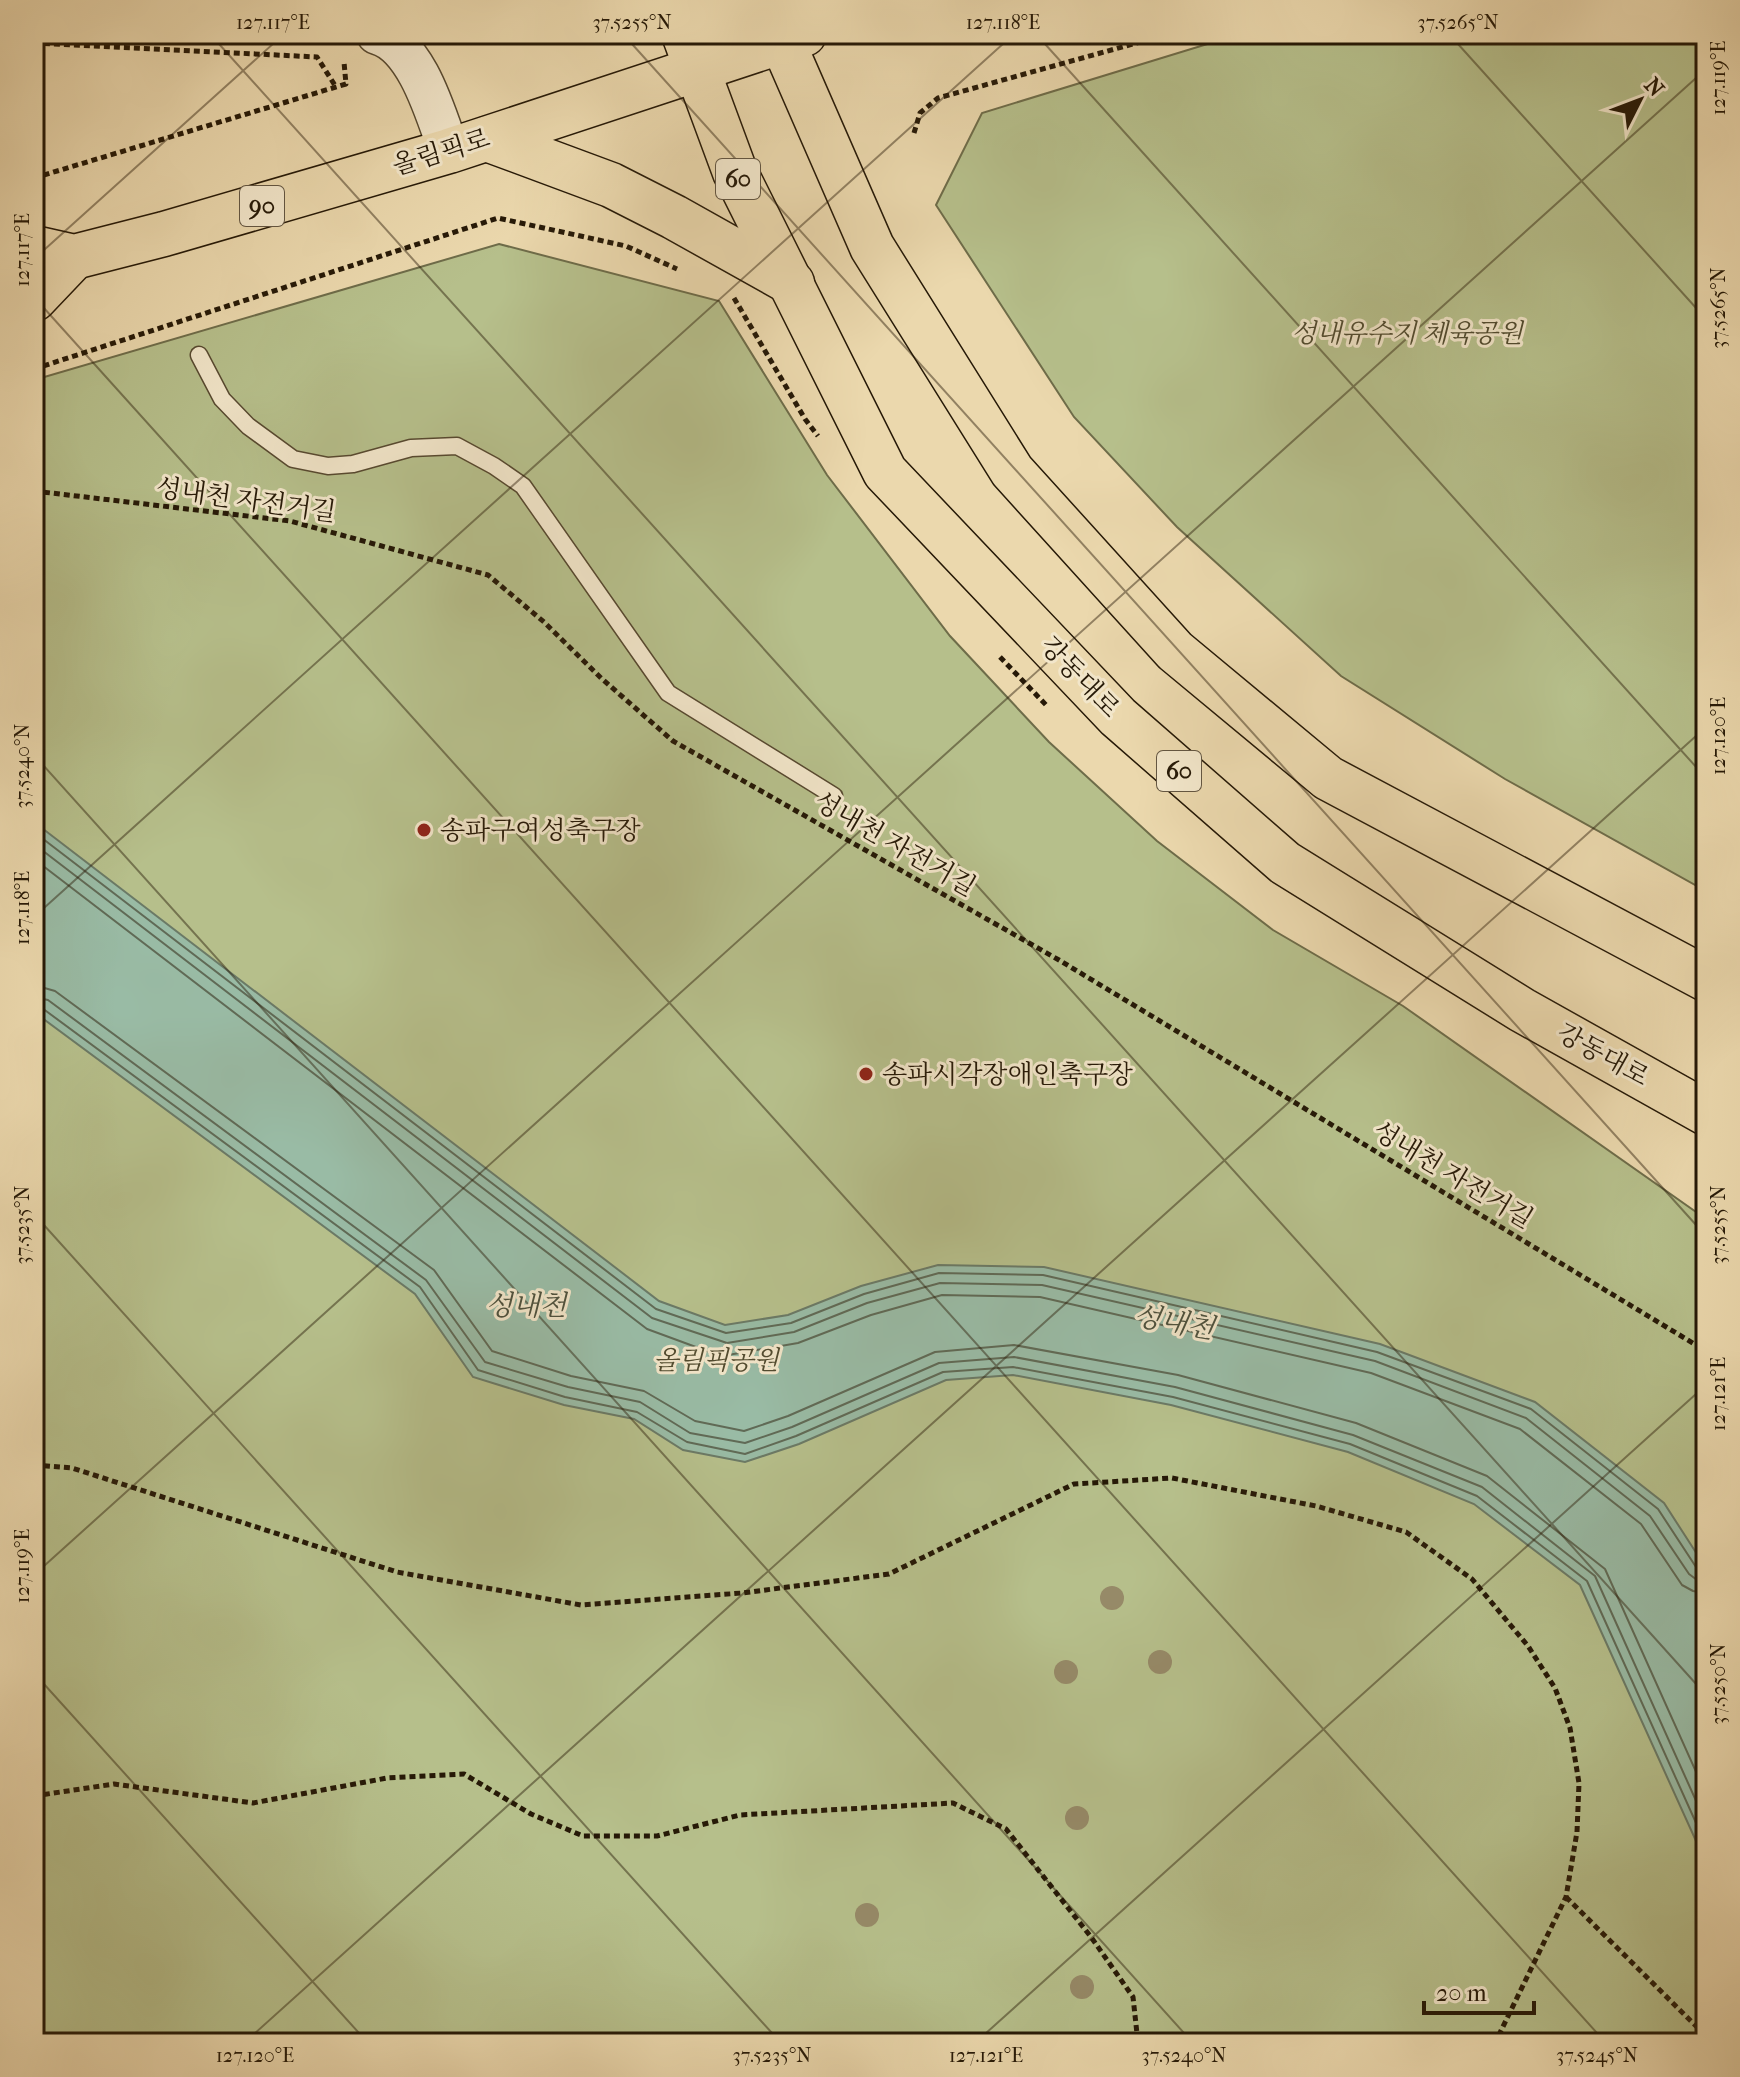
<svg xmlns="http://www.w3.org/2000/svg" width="1740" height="2077" font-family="'IM FELL French Canon','Noto Serif KR',serif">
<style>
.green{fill:#b6bf8b;stroke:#6e6c49;stroke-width:2}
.water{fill:#99bba5;stroke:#6b7a66;stroke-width:2}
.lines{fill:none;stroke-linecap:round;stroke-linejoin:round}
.shore{stroke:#606a56;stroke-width:2}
.service-casing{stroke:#574930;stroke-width:19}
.tertiary-casing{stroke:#574930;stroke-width:43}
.primary-casing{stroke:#261907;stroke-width:47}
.path{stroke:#261907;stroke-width:5;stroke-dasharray:6 4;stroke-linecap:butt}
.service{stroke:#f2e6ca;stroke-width:16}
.tertiary{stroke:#f2e6ca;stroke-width:40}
.primary{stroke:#ebd8ad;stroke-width:44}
.tree{fill:#968a68}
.ticks{fill:none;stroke:#261907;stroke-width:2;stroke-opacity:0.45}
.poi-dot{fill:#8f2418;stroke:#f2e6ca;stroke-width:3}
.labels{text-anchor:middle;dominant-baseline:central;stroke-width:6;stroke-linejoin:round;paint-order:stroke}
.shield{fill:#f2e6ca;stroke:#635642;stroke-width:2}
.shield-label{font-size:24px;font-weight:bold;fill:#261907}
.street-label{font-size:26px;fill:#261907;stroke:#f2e6ca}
.park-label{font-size:26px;font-style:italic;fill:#514b2f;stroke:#f2e6ca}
.poi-label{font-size:26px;fill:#261907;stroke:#f2e6ca;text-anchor:start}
.water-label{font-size:28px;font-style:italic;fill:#4e523e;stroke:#f2e6ca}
.neatline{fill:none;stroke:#261907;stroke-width:3}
.ticks-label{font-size:20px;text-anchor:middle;fill:#261907}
</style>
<rect width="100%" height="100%" fill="#ebd8ad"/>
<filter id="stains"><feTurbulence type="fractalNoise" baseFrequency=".0025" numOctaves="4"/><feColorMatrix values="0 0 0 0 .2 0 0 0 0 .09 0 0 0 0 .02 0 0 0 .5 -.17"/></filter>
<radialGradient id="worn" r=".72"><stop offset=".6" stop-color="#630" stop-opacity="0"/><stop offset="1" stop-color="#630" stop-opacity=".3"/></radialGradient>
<g class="green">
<polygon points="1240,34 1706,34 1706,891 1505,779 1341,676 1177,527 1074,417 936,205 982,113"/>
<polygon points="499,244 719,301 827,475 950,636 1049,742 1157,841 1273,930 1403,1006 1706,1219 1706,2043 34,2043 34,380"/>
</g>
<polygon class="water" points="34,822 659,1301 725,1325 788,1315 861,1286 938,1265 1044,1267 1380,1344 1535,1402 1664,1503 1706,1568 1706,1863 1580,1585 1474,1504 1348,1452 1171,1405 1013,1375 946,1380 799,1444 745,1462 683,1450 634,1419 564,1405 473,1377 415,1294 34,1012"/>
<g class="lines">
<g class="shore">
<polyline points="34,832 656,1309 726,1333 791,1323 864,1294 939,1273 1043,1275 1377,1352 1531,1409 1658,1509 1696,1567 1706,1571"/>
<polyline points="34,844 652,1318 727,1343 794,1332 867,1303 940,1283 1042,1285 1375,1361 1526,1418 1650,1516 1689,1574 1697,1580 1706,1581"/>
<polyline points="34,859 647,1329 715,1354 728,1355 798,1343 871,1315 942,1295 1040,1297 1371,1373 1520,1429 1641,1524 1682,1585 1693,1591 1706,1593"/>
<polyline points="34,985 55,991 434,1270 492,1351 571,1376 644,1391 695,1421 744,1431 788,1416 935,1352 1014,1345 1178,1375 1356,1423 1487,1476 1605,1569 1706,1794"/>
<polyline points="34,997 48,1000 426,1280 485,1362 568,1387 640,1402 690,1433 745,1443 792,1427 939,1363 1014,1357 1175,1387 1353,1435 1482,1487 1595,1576 1706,1823"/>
<polyline points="34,1007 42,1008 420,1287 478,1370 565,1397 637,1412 687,1442 745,1454 796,1436 943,1372 1013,1367 1173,1397 1350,1444 1477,1496 1587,1581 1706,1845"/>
</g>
<g class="service-casing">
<polyline id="service" points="199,355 222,399 248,426 293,459 328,466 353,464 411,448 457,446 494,466 523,486 668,693 834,796"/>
</g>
<g class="tertiary-casing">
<path id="tertiary" d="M 377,34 C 417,45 436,115 449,151"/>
</g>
<g class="primary-casing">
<g id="primary">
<polyline points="684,34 735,172 885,472 1118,717 1285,863 1522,1010 1706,1113"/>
<polyline points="779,34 872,247 1012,471 1175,651 1328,778 1706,979"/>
<polyline points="487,139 611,185 674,217 792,283"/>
<polyline points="34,248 74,257 164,234 449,151 804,34"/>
<polyline points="34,299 74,257"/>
</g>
</g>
<g class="path">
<polyline points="34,43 317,57 336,87"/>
<polyline points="914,133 920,113 938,98 1169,34"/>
<polyline points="34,178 346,84 344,62"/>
<polyline points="734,298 805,419 818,436"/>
<polyline points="34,369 498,218 626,246 677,269"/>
<polyline points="34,491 290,521 488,575 544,622 601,678 673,741 1059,960 1706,1351"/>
<polyline points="1000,657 1048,707"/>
<polyline points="34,1465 72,1468 397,1572 581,1605 742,1593 889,1574 1074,1484 1172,1478 1316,1506 1406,1532 1472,1579 1528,1646 1555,1688 1570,1728 1579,1783 1577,1832 1566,1897 1495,2043"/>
<polyline points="34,1796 114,1784 253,1803 387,1778 464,1774 531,1814 583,1836 657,1836 740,1815 953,1803 1006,1829 1091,1937 1133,1997 1138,2043"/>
<polyline points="1566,1897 1706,2036"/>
</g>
<use href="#service" class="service"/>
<use href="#tertiary" class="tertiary"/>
<use href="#primary" class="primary"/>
</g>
<g class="tree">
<circle cx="1112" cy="1598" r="12"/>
<circle cx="1160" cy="1662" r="12"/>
<circle cx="1066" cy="1672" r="12"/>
<circle cx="1077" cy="1818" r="12"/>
<circle cx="867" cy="1915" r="12"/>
<circle cx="1082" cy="1987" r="12"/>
</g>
<path class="ticks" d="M 210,34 L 1706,1695M 623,34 L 1706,1236M 1036,34 L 1706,778M 1449,34 L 1706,319M 34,259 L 284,34M 34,297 L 1606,2043M 34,755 L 1193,2043M 34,917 L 1014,34M 34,1214 L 781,2043M 34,1575 L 1706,69M 34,1673 L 368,2043M 244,2043 L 1706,727M 975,2043 L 1706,1385M 1705,2043 L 1706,2042"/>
<g class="poi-dot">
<circle cx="424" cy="830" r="8"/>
<circle cx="866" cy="1074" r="8"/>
</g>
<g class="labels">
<g class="shield">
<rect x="716" y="159" width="44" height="40" rx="6"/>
<rect x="240" y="186" width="44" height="40" rx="6"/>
<rect x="1157" y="751" width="44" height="40" rx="6"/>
</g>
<g class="shield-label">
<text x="738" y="179">60</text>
<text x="262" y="206">90</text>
<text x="1179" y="771">60</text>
</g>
<g class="street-label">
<text transform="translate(441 152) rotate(-17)">올림픽로</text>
<text transform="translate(246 500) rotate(8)">성내천 자전거길</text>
<text transform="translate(1080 677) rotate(46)">강동대로</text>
<text transform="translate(895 844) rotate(30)">성내천 자전거길</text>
<text transform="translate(1603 1055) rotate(29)">강동대로</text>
<text transform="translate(1453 1175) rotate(31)">성내천 자전거길</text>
</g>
<g class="park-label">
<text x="1407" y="333">성내유수지 체육공원</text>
<text x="716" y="1360">올림픽공원</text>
</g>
<g class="poi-label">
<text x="440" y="830">송파구여성축구장</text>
<text x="882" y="1074">송파시각장애인축구장</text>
</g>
<g class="water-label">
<text x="526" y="1305">성내천</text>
<text transform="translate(1174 1322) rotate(10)">성내천</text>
</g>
</g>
<rect width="1740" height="2077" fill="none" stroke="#ebd8ad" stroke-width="88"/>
<g transform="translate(1640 100) rotate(48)" stroke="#f2e6ca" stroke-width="6" paint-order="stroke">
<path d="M0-6L14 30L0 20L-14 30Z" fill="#261907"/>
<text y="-12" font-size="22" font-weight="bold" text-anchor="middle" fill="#261907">N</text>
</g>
<path d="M1424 2001v12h110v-12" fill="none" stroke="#261907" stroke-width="4"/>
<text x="1436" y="2001" font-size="24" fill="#261907" stroke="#f2e6ca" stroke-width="6" paint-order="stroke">20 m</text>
<rect x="44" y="44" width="1652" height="1989" class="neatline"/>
<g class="ticks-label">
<text x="273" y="29">127.117°E</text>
<text x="632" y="29">37.5255°N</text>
<text x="1003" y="29">127.118°E</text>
<text x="1458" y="29">37.5265°N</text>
<text transform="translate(1718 78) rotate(-90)" y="7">127.119°E</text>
<text transform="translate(22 250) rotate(-90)" y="7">127.117°E</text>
<text transform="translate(1718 308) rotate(-90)" y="7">37.5265°N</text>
<text transform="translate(1718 736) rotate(-90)" y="7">127.120°E</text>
<text transform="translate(22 766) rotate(-90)" y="7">37.5240°N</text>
<text transform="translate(22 908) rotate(-90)" y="7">127.118°E</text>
<text transform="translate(22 1225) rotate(-90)" y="7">37.5235°N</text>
<text transform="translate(1718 1225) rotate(-90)" y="7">37.5255°N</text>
<text transform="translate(1718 1394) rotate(-90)" y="7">127.121°E</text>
<text transform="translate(22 1566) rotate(-90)" y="7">127.119°E</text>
<text transform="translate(1718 1684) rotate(-90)" y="7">37.5250°N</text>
<text x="255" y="2062">127.120°E</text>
<text x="772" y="2062">37.5235°N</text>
<text x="986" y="2062">127.121°E</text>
<text x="1184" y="2062">37.5240°N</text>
<text x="1597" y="2062">37.5245°N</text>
</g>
<rect width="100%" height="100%" filter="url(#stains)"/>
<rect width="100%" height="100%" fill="url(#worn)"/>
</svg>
